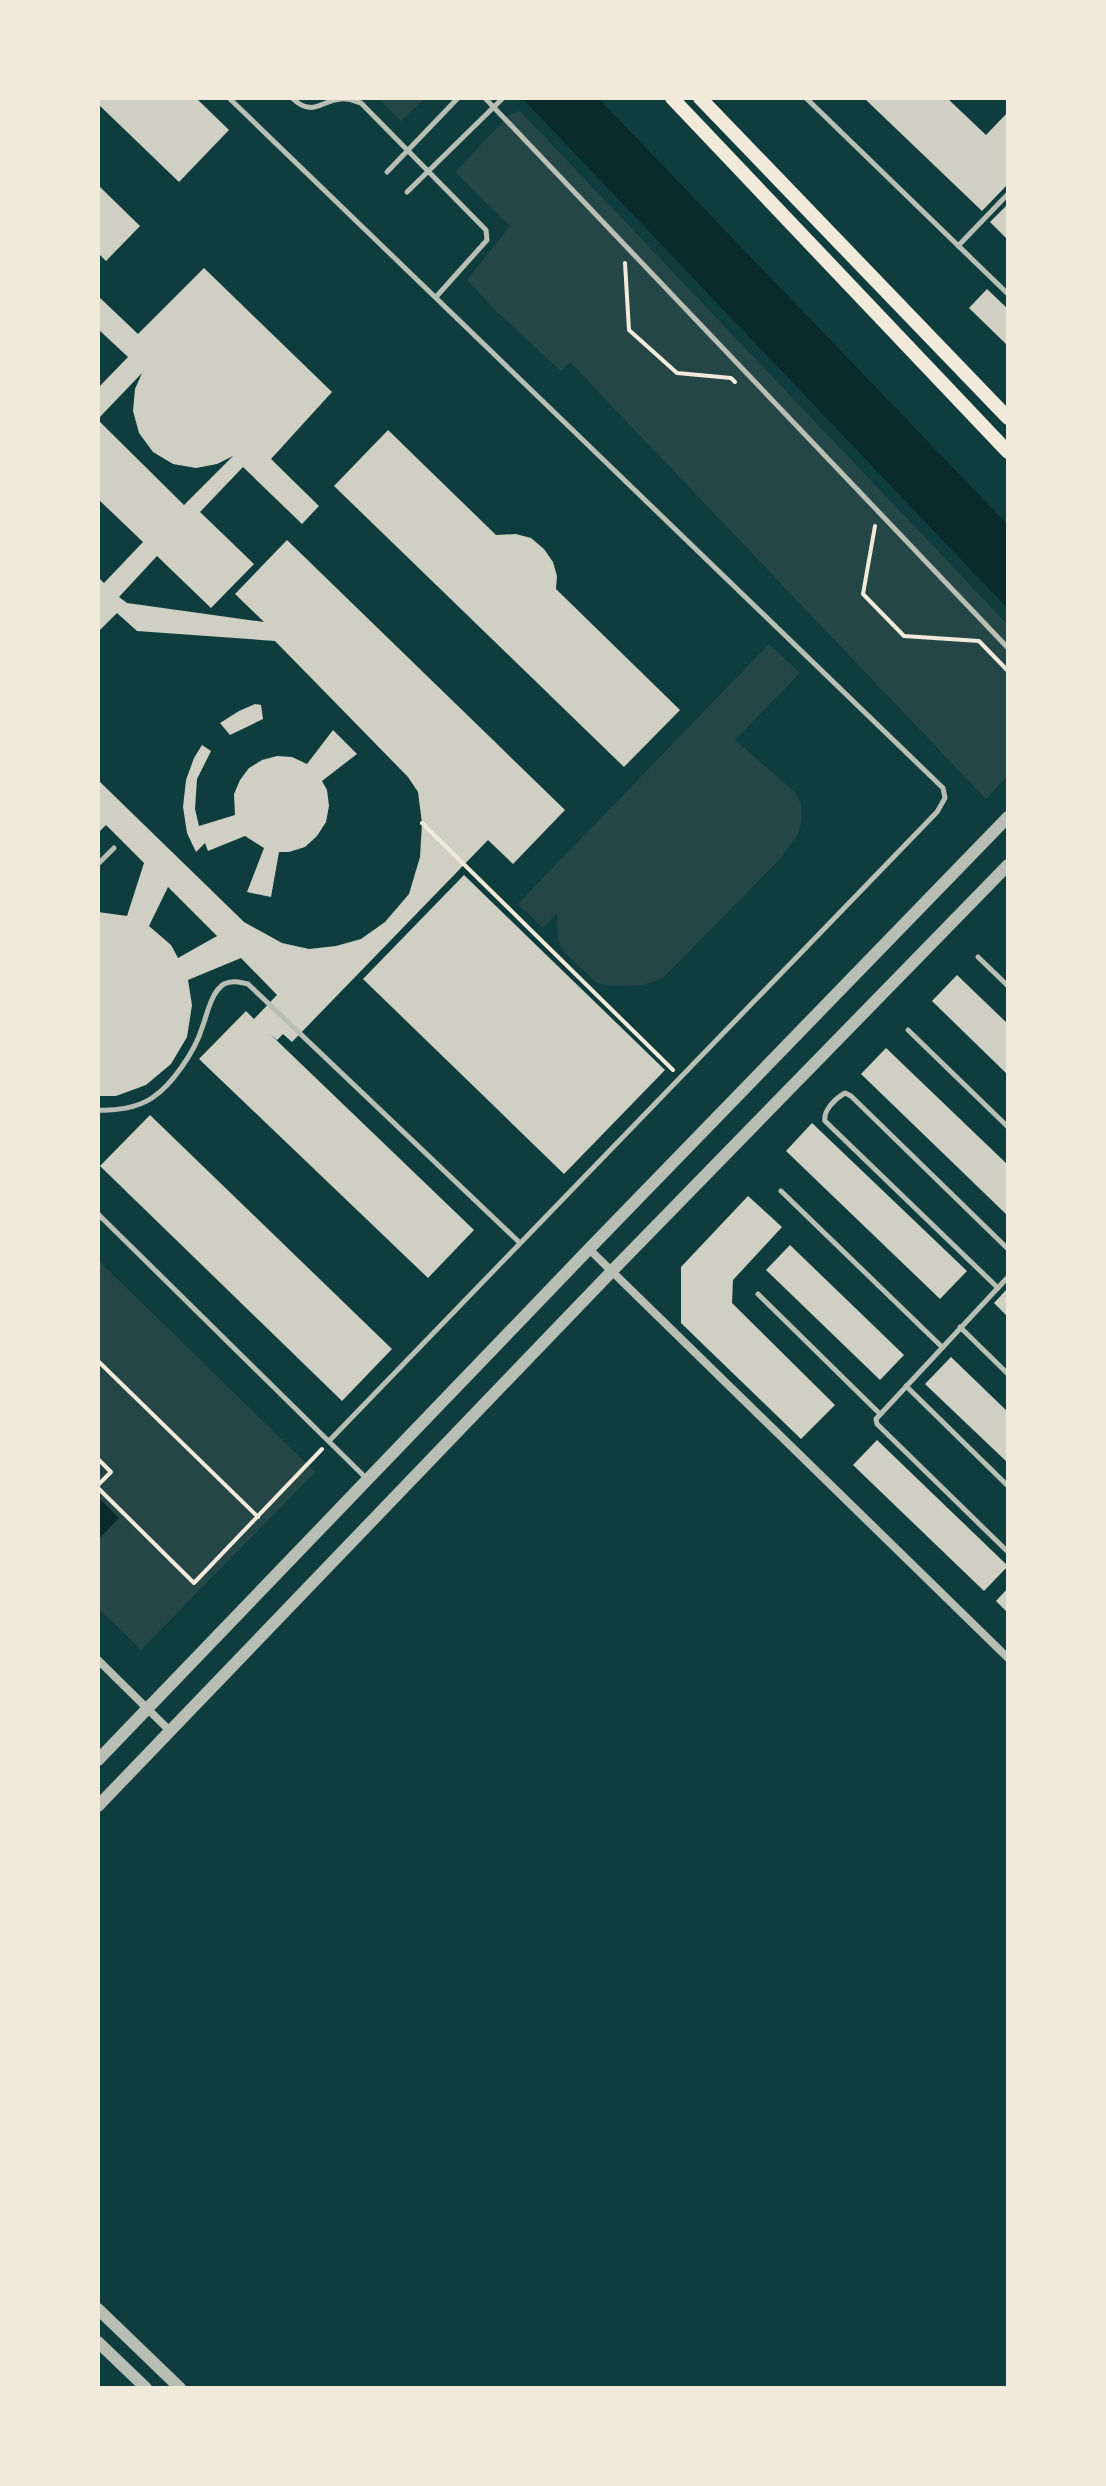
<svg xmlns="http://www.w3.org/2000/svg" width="1106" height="2486" font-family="Literata,serif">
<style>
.green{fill:#244646}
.water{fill:#0a2a2b}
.building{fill:#cfcfc3;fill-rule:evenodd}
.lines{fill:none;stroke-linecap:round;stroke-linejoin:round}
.path{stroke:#f1e9da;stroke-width:4}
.service{stroke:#b8beb3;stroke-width:5}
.minor{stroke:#b8beb3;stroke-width:8}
.tertiary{stroke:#b8beb3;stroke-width:12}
.secondary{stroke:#f1e9da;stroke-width:14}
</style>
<rect width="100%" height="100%" fill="#0f3d3e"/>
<g class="green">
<polygon points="378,98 425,98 401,121"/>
<polygon points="520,111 1008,625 1008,775 986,799 570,362 561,371 495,310 467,280 510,226 455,172 509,115"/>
<polygon points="769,644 800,673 735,740 796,793 801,804 802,820 798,834 781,858 663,978 643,985 611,986 597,983 564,952 558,941 557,913 543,928 518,904"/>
<polygon points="98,1260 315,1472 141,1650 98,1608"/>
</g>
<g class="water">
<polygon points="522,98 598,98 1008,525 1008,609"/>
<polygon points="98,1497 119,1518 101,1537 98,1533"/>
</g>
<g class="building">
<polygon points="98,98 196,98 229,130 179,182 98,104"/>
<polygon points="867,98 947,98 986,135 1008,112 1008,184 982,211 866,100"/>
<polygon points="98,185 140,226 106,261 98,253"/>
<polygon points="1008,204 1008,240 990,222"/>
<path d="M 204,268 L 332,392 L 271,459 L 319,506 L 302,524 L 243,467 L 200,512 L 254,564 L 211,608 L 157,556 L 119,597 L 127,603 L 264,622 L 235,594 L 287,540 L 565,810 L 513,864 L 488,840 L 292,1042 L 283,1034 L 277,1040 L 270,1034 L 474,1230 L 428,1278 L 199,1059 L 246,1011 L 254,1019 L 277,995 L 241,958 L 188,980 L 192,1005 L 187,1037 L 171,1064 L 146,1085 L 116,1096 L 98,1096 L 98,912 L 127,916 L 144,863 L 106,825 L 98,833 L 98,780 L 244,922 L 282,943 L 309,949 L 336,946 L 361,939 L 385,922 L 409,894 L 420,857 L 422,823 L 418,792 L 408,777 L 275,641 L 137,631 L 117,613 L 98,632 L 98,577 L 104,583 L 143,542 L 98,499 L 98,420 L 184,505 L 233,456 L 217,464 L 196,468 L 173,464 L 153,452 L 139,433 L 133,411 L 135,389 L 142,373 L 98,419 L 98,388 L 128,357 L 98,329 L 98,296 L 138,334 ZM 168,887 L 217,936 L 178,958 L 171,945 L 149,926 Z"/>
<polygon points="987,289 1008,309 1008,346 969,308"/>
<polygon points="388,430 496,535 516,534 531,538 544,549 553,562 557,576 556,589 680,710 624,767 334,486"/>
<polygon points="255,704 261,705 263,719 230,735 220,723 239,711"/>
<polygon points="333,730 357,754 322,781 327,790 329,806 326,822 317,836 305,847 289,852 279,852 271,897 247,892 264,848 245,836 208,851 205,843 196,852 187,833 183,807 186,780 194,758 202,745 211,751 197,779 195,809 199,826 235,815 234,794 240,780 249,768 262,760 277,756 292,757 307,764"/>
<polygon points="464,875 665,1070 564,1174 363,979"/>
<polygon points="957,975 1008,1024 1008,1075 932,1001"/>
<polygon points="886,1048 1008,1165 1008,1216 861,1074"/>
<polygon points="150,1115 392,1349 342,1401 100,1166"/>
<polygon points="812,1123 967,1271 940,1299 786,1151"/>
<polygon points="748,1196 782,1227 733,1280 732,1303 835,1405 801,1439 681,1323 681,1267"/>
<polygon points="790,1245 904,1355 880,1380 766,1270"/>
<polygon points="1008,1288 1008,1317 994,1303"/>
<polygon points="951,1357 1008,1412 1008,1463 925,1384"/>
<polygon points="877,1440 1008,1566 984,1591 853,1465"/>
<polygon points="1008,1588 1008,1613 996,1601"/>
</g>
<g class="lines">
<g class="path">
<polyline points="625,263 629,330 677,373 731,378 735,382"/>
<polyline points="875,526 863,594 904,636 979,641 1008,671"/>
<polyline points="422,823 673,1070"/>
<polyline points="98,1361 258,1517"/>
<polyline points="98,1459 111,1472 98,1485"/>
<polyline points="98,1488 194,1583 322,1449"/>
</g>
<g class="service">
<polyline points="229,98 943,788 945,798 937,812 329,1441"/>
<path d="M 292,98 C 313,118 321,100 341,99 C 349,98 354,101 361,103 L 486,230 L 487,240 L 436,297"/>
<polyline points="485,98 1008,648"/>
<polyline points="806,98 1008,294"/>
<polyline points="387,172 458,98"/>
<polyline points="407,192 503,98"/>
<polyline points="958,246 1008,194"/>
<polyline points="98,864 114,848"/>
<polyline points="978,957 1008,986"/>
<polyline points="908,1030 1008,1127"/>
<path d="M 98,1110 C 115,1111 137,1108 152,1098 C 172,1085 195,1051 202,1028 C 207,1015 211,992 224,984 C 232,980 240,982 248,984 L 520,1243"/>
<polyline points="781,1191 942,1347"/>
<polyline points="98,1214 366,1478"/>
<polyline points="1008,1277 876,1419 877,1424 1008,1552"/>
<path d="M 998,1288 L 825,1121 C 823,1110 836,1098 845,1093 L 851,1096 L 1008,1249"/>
<polyline points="758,1294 879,1413"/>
<polyline points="960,1327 1008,1374"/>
<polyline points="906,1386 1008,1486"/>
</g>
<g class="minor">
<polyline points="589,1249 1008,1658"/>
<polyline points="98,1660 170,1731"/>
</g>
<g class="tertiary">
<polyline points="98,1760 589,1249 1008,817"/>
<polyline points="98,1806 612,1271 1008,865"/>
<polyline points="98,2309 180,2388"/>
<polyline points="98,2342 146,2388"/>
</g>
<g class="secondary">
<polyline points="672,98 1008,452"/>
<polyline points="700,98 1008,418"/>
</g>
</g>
<rect width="1106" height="2486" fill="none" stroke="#f1e9da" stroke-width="200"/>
</svg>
